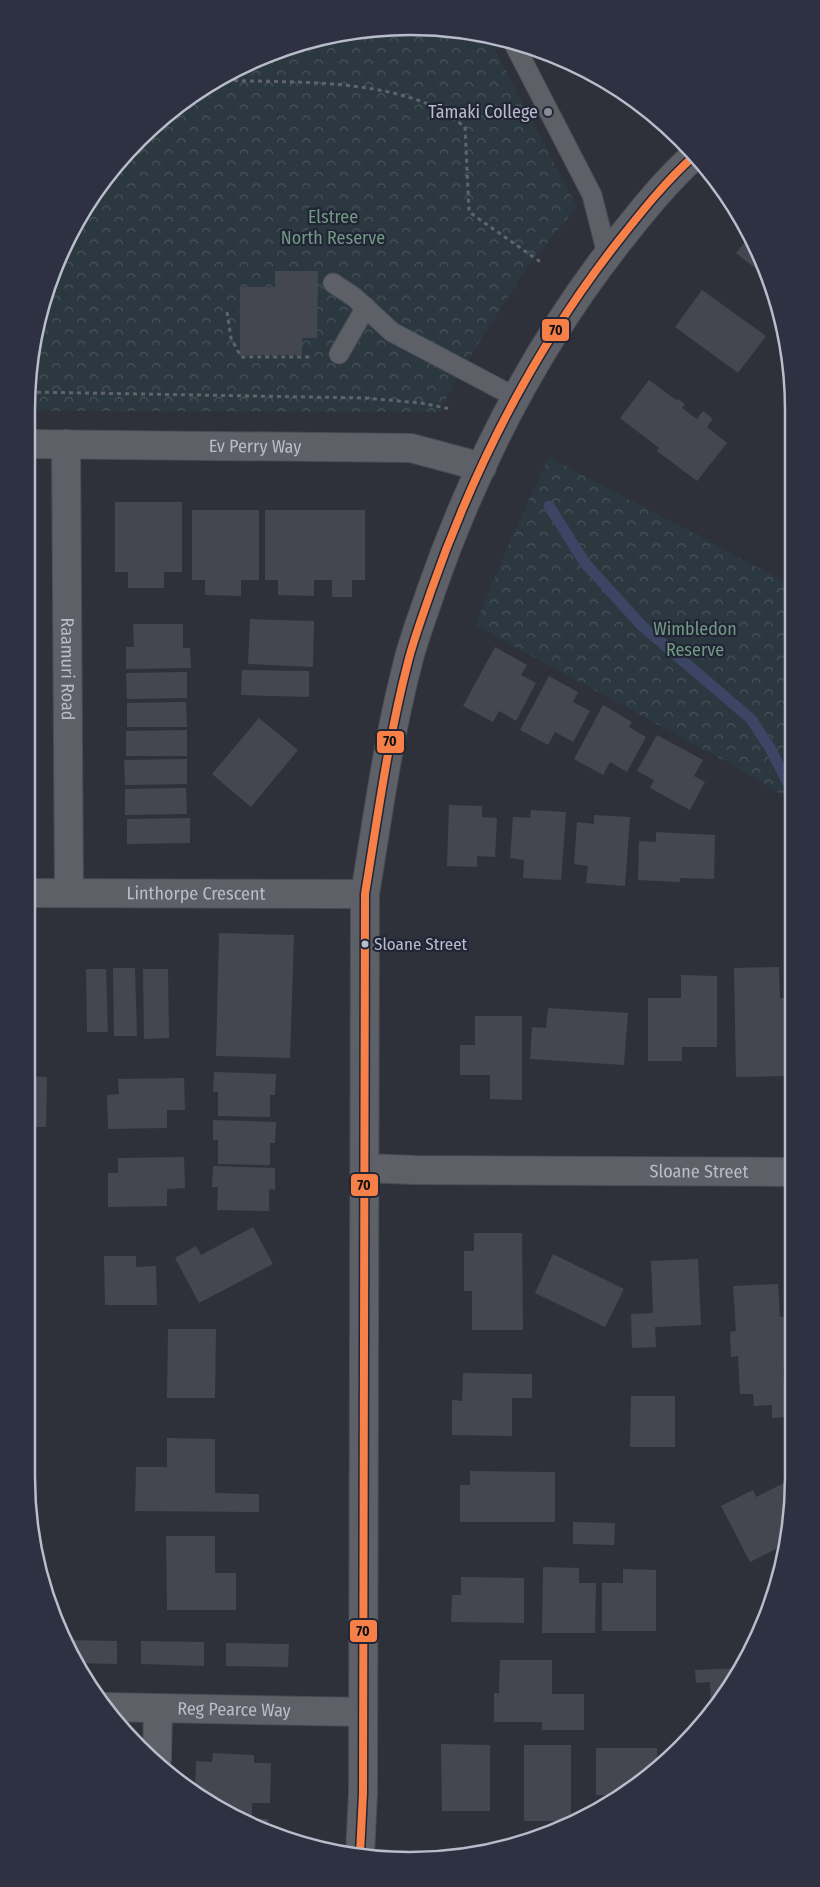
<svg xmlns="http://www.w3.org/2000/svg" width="820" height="1887" font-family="'Fira Sans Condensed',sans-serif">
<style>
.park{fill:url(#park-crowns)}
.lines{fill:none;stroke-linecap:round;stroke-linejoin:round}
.stream{stroke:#3d4564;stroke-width:11}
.building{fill:#454750}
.service-casing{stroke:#4a4c53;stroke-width:21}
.minor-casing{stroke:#4a4c53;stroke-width:30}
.tertiary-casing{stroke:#4a4c53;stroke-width:30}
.path{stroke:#60636b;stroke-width:3;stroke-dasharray:4 4;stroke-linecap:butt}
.service{stroke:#5e6068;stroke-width:19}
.minor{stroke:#5e6068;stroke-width:28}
.tertiary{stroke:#5e6068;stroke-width:28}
.bus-1-casing{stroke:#212535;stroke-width:11}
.bus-1{stroke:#f78048;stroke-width:8}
.poi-dot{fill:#888b98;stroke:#212535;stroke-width:2}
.bus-dot{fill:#b9bcca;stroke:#212535;stroke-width:2}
.labels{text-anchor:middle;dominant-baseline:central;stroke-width:4.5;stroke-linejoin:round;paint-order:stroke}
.bus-label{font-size:17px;fill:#b9bcca;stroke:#212535;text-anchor:start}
.poi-label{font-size:18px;fill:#b9bcca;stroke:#212535;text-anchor:end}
.park-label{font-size:18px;fill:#719a83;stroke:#212535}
.street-label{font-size:18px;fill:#b9bcca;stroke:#212535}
.rim{fill:none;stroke:#b9bcca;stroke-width:2.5}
.line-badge{stroke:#212535;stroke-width:2}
.pale-badge-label{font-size:14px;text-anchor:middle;font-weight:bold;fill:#111}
</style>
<defs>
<pattern id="park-crowns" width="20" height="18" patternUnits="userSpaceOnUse" patternTransform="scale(1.25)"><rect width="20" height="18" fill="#2b3840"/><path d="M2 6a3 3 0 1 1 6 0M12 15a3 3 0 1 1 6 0" fill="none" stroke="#48535a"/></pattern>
</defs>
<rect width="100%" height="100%" fill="#2e303a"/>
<g class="park">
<polygon points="385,27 460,30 488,36 577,207 529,265 457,377 440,412 26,411 47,286 78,218 122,157 177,105 241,66 311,39"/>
<polygon points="549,457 791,585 792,801 732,765 475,625 514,532"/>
</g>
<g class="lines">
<polyline class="stream" points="549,506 585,563 641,625 751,719 770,748 792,791"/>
</g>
<g class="building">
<polygon points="749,237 764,263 769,279 736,253"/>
<polygon points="275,271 318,271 317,338 302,338 302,355 240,355 240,287 275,287"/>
<polygon points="702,290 766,336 738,373 675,327"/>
<polygon points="649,380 676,400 678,399 685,404 682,408 697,419 703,411 713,419 707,427 727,443 697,481 657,451 659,448 620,418"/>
<polygon points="115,502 182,502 182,572 164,572 164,588 128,588 128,572 115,572"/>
<polygon points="26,509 35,509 36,569 26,569"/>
<polygon points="192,510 259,510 259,580 241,580 241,596 205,595 205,580 192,580"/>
<polygon points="265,510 365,510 365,580 352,580 352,597 332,597 332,580 314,580 314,596 278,595 278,580 265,580"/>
<polygon points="250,619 314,621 313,667 248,664"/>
<polygon points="133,624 183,624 183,648 190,648 191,668 126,669 126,647 134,647"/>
<polygon points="495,647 527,665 521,675 536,683 516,721 499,711 493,722 463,706"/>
<polygon points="242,670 309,671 309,697 241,695"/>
<polygon points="187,672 187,698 127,699 126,673"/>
<polygon points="549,676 578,692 573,702 590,711 573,742 555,732 548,745 520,730"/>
<polygon points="186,702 187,727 127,727 127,703"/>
<polygon points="603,705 632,722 629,727 646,737 627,772 610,762 603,775 574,759"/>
<polygon points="259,718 298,750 251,807 212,774"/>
<polygon points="187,730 187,756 126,756 126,731"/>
<polygon points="657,735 703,760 694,776 705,782 690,810 650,788 654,780 637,771"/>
<polygon points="187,759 187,784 125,785 124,760"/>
<polygon points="186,788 187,814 125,815 125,789"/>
<polygon points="449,805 482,806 482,817 497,818 495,857 477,856 477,867 447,866"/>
<polygon points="531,810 566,812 561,880 523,878 524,860 510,858 513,817 530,818"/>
<polygon points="594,815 630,817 625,886 586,883 588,866 574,864 577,822 594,824"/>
<polygon points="190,818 190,843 127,844 127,819"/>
<polygon points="656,832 715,835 714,879 680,878 680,882 638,880 639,841 656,842"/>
<polygon points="219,933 294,935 290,1058 216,1056"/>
<polygon points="779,967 780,998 792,998 793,1076 736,1077 734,968"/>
<polygon points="113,968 135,968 137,1036 114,1036"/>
<polygon points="86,969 106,969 108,1032 87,1032"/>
<polygon points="143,969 168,969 169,1038 144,1039"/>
<polygon points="681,975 717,976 717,1047 682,1047 682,1061 648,1061 648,998 681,998"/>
<polygon points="31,998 31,1047 26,1047 26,999"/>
<polygon points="548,1008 628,1013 624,1065 530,1059 532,1027 546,1028"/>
<polygon points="475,1016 522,1016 522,1100 490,1099 490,1075 460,1075 460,1045 475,1045"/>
<polygon points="214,1072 276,1074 275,1095 270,1095 270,1117 218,1116 218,1092 213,1092"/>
<polygon points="26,1076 47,1077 46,1127 26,1127"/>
<polygon points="184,1078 185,1110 167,1110 167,1128 108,1129 107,1095 119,1094 118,1079"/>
<polygon points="213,1120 276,1122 275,1143 270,1143 270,1165 218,1164 218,1140 213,1140"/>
<polygon points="184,1157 185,1188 167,1189 167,1206 108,1207 108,1173 118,1173 118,1158"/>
<polygon points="213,1166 275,1168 275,1190 269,1189 269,1211 217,1210 218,1187 212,1187"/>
<polygon points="253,1227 273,1264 199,1303 175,1258 196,1246 201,1255"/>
<polygon points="474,1233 522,1233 523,1330 472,1330 472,1291 464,1291 464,1251 474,1251"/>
<polygon points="553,1254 624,1289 605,1327 535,1293"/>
<polygon points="104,1256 136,1256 136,1267 156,1266 157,1305 105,1305"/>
<polygon points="698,1259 701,1325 655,1327 656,1347 632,1348 631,1314 653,1313 651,1261"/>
<polygon points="778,1284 780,1317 793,1316 793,1366 783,1367 786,1417 772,1418 772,1405 754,1406 753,1394 740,1394 738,1356 731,1357 730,1332 736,1331 733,1286"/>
<polygon points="168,1329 216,1329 215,1398 167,1398"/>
<polygon points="463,1373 532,1374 532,1398 512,1398 512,1436 452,1435 452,1400 462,1401"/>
<polygon points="631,1396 675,1396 675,1447 630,1447"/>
<polygon points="167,1438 215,1439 215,1493 259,1494 259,1512 135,1511 136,1467 167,1467"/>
<polygon points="470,1471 555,1472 555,1522 460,1522 460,1485 470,1485"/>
<polygon points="794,1478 782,1546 750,1562 721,1506 753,1490 756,1497"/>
<polygon points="573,1522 615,1523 614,1545 573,1544"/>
<polygon points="166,1536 215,1536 215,1573 236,1573 236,1610 167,1610"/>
<polygon points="543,1567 579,1568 579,1583 596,1583 595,1633 542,1633"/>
<polygon points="623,1569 656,1570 656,1631 602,1631 602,1583 623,1583"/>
<polygon points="778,1574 774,1599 773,1599 770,1575"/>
<polygon points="461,1577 524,1578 524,1623 451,1622 452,1595 461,1595"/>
<polygon points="65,1640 117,1641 117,1664 75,1663"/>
<polygon points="141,1641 204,1642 204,1666 141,1664"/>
<polygon points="226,1643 289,1644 288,1667 226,1666"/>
<polygon points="500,1660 552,1660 552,1694 584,1694 584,1730 542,1730 542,1722 494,1722 494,1693 499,1693"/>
<polygon points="743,1668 715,1707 711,1707 710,1682 696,1683 695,1670"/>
<polygon points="441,1744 490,1745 490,1811 442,1811"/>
<rect x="524" y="1745" width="47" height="76"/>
<polygon points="596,1748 657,1748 657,1764 620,1795 596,1795"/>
<polygon points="213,1753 254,1755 254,1763 271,1763 270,1803 252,1803 252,1819 268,1819 268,1828 218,1809 212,1805 212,1802 209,1802 195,1790 196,1761 212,1762"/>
</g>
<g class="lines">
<g class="service-casing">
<g id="service">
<polyline points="513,42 592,195 607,254"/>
<polyline points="333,283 354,297 392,332 515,397"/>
<polyline points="339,354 366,307"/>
</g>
</g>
<g class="minor-casing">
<g id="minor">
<path id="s1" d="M 26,444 L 411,448 L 482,467"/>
<path id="s2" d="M 66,444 L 69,893"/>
<path id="s3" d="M 26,893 L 365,894"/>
<path id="s4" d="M 365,1168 L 415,1170 L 793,1172"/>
<path id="s5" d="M 105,1707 L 362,1712"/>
<polyline points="157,1759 158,1708"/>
</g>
</g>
<g class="tertiary-casing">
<path id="tertiary" d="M 360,1854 L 363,1793 L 365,894 C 378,815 388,739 408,662 C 414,638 423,615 431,591 C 475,465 537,344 620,239 C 643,210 666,181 694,156"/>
</g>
<g class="path">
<path d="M 218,80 C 287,83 368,78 433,106 C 445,111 455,120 465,127 L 469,212 L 542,263"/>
<polyline points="227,312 231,338 241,357 311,357"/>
<polyline points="29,392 365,398 421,403 451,409"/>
</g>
<use href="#service" class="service"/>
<use href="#minor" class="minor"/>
<use href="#tertiary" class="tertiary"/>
<g class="bus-1-casing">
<path id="bus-1" d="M 360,1854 L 363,1793 L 365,894 C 378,815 388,739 408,662 C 414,638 423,615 431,591 C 475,465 537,344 620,239 C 643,210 666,181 694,156"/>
</g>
<use href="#bus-1" class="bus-1"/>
</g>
<circle class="poi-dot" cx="548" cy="112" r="5"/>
<circle class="bus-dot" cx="365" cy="944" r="4.5"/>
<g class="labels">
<g class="bus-label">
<text x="374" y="944">Sloane Street</text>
</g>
<g class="poi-label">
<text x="538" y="112">Tāmaki College</text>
</g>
<g class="park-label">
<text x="333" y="217">Elstree<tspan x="333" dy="21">North Reserve</tspan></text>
<text x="695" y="629">Wimbledon<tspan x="695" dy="21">Reserve</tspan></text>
</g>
<g class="street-label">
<text stroke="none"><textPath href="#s1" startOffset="229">Ev Perry Way</textPath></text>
<text stroke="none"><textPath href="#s2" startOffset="225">Raamuri Road</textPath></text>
<text stroke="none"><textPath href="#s3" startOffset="170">Linthorpe Crescent</textPath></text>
<text stroke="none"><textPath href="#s4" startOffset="334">Sloane Street</textPath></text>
<text stroke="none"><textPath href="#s5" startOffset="129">Reg Pearce Way</textPath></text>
</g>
</g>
<path d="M0 0H820V1887H0ZM410 35H410A375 375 0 0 1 785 410V1477A375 375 0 0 1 410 1852H410A375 375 0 0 1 35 1477V410A375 375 0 0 1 410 35Z" fill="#2d3141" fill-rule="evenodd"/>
<path class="rim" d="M410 35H410A375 375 0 0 1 785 410V1477A375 375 0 0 1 410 1852H410A375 375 0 0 1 35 1477V410A375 375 0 0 1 410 35Z"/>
<g class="line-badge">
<rect x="541" y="318" width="29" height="24" rx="5" fill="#f78048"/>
<rect x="376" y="730" width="29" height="24" rx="5" fill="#f78048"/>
<rect x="350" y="1173" width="29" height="24" rx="5" fill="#f78048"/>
<rect x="349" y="1619" width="29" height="24" rx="5" fill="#f78048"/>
</g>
<g class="pale-badge-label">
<text x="556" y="335">70</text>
<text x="390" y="746">70</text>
<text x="364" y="1190">70</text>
<text x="363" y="1636">70</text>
</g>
</svg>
